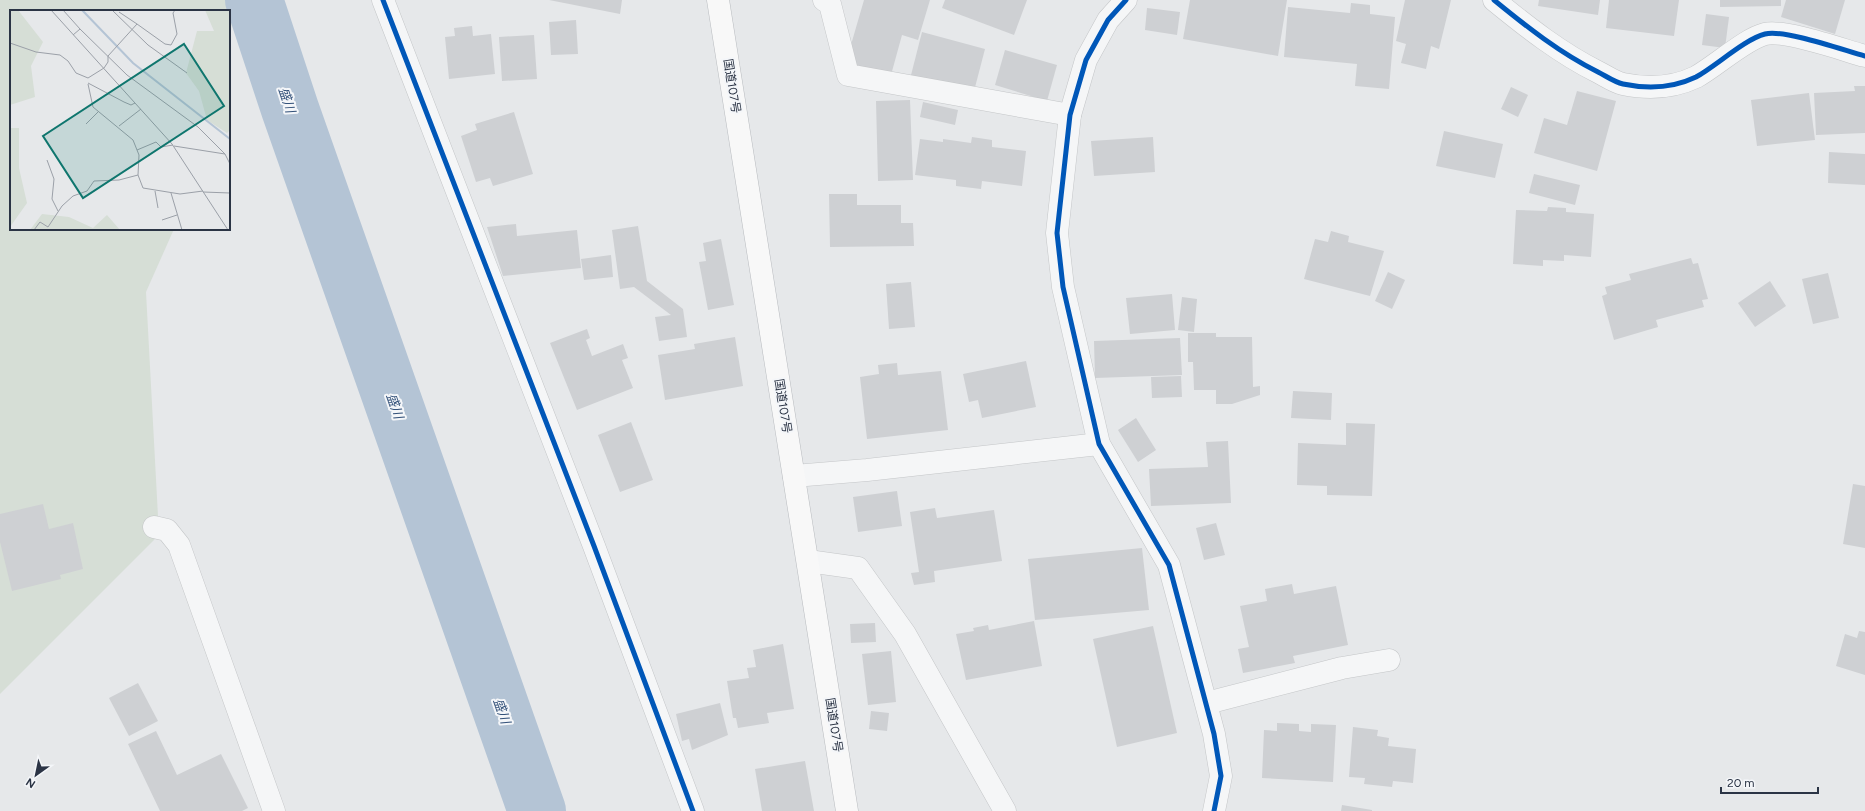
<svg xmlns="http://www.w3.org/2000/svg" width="1865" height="811" font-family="Figtree,'Noto Sans JP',sans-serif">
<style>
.green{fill:#d6ded6}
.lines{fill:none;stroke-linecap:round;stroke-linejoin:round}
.river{stroke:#b4c4d5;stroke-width:58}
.building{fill:#ced0d3}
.minor-casing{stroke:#c4c6c8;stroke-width:23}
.highway-casing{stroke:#b8bbbf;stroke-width:23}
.minor{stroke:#f5f6f7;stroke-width:22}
.highway{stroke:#f8f8f8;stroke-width:22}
.cycleway-casing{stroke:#f4f6f9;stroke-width:8}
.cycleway{stroke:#0057b8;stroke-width:5}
.labels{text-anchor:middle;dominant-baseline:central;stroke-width:4;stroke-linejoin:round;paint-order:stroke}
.street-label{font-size:12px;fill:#2b3445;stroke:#f4f6f9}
.water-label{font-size:13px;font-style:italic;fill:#34527a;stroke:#f4f6f9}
.inset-river{fill:none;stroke:#b4c4d5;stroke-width:2}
.inset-road{fill:none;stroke:#9ba0a8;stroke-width:1}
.view{fill:#0f766e;fill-opacity:0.15;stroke:#0f766e;stroke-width:2}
.inset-edge{fill:none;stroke:#2b3445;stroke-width:2}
</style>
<rect width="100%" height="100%" fill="#e6e8ea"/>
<polygon class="green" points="0,0 236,0 229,38 229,11 11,11 11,229 174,229 146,292 159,535 0,694"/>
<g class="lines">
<polyline class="river" points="254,0 290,109 537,811"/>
</g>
<g class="building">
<polygon points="549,0 622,0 620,14"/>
<polygon points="864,0 930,0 918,40 902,35 891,75 846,62"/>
<polygon points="945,0 1027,0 1014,35 942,8"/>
<polygon points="1190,0 1287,0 1278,56 1183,39"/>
<polygon points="1405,0 1451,0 1439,49 1431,46 1426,69 1401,63 1406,44 1396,41"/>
<polygon points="1539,0 1600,0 1598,15 1538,6"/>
<polygon points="1609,0 1679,0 1674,36 1606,28"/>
<polygon points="1720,0 1781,0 1781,6 1720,7"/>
<polygon points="1786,0 1845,0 1835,34 1781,17"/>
<polygon points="1351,3 1370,5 1370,14 1395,17 1389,89 1355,86 1357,64 1284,57 1288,7 1350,13"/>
<polygon points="1147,8 1180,12 1177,35 1145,30"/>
<polygon points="1706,14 1729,17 1725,48 1702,45"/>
<polygon points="576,20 578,54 551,55 549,22"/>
<polygon points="472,26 473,36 491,34 495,74 449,79 445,37 455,36 454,28"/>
<polygon points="922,32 985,49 973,95 910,79"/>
<polygon points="534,35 537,79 502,81 499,37"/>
<polygon points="1005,50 1057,65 1047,101 995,85"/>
<polygon points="1854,86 1865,86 1865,133 1816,135 1814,93 1855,91"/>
<polygon points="1511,87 1528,95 1518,117 1501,109"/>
<polygon points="1577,91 1616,101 1597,171 1534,153 1544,118 1567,125"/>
<polygon points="1809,93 1815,140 1757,146 1751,100"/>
<polygon points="910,100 913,180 878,181 876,101"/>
<polygon points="923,102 958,110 955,125 920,117"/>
<polygon points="514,112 533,174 493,186 490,178 476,182 461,136 477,130 475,124"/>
<polygon points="1444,131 1503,144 1495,178 1436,166"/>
<polygon points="972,137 992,140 992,147 1026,151 1022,186 982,181 981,189 956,186 956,180 915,175 920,139 943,142 943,139 971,143"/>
<polygon points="1153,137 1155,172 1094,176 1091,141"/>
<polygon points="1829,152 1865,154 1865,185 1828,183"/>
<polygon points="1534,174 1580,185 1575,205 1529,193"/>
<polygon points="829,194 857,194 857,205 901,205 901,223 913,223 914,246 830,247"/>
<polygon points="1548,207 1566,208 1566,212 1594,214 1591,257 1564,255 1564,261 1543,260 1543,266 1513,264 1516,210 1547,211"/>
<polygon points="516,224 517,236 577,230 581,268 503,276 487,227"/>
<polygon points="638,226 647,281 683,309 687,337 659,341 655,317 671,315 634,287 620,289 612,230"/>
<polygon points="1331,231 1349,236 1348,242 1384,251 1370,296 1304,279 1315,239 1328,242"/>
<polygon points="721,239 734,305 708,310 699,262 706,261 703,243"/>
<polygon points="611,255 613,277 584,280 581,259"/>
<polygon points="1691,258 1693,264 1698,263 1708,299 1702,300 1704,307 1656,320 1658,327 1614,340 1602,296 1607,294 1605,287 1631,280 1629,274"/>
<polygon points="1388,272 1405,280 1392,309 1375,301"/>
<polygon points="1828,273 1839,318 1813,324 1802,279"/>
<polygon points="1770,281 1786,306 1755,327 1738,303"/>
<polygon points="911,282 915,327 889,329 886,284"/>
<polygon points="1172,294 1175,330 1130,334 1126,298"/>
<polygon points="1182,297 1197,299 1194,332 1178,330"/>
<polygon points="587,329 590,338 586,340 592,356 623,344 628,358 622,360 633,388 577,410 550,343"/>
<polygon points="1188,333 1216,333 1216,337 1252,337 1253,387 1260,386 1260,395 1232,404 1216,404 1216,390 1194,390 1193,362 1188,362"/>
<polygon points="735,337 743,386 665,400 658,355 695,349 694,344"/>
<polygon points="1180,338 1182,375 1095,378 1094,341"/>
<polygon points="1026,361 1036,407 982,418 978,400 969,402 963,374"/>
<polygon points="897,363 898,375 941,371 948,430 867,439 860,377 879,374 878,365"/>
<polygon points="1181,376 1182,397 1152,398 1151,377"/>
<polygon points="1293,391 1332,393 1331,420 1291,418"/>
<polygon points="1136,418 1156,450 1138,462 1118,430"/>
<polygon points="631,422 653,480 620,492 598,435"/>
<polygon points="1346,423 1375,424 1372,496 1327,495 1327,486 1297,485 1298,443 1346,445"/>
<polygon points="1228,441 1231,503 1151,506 1149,469 1208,467 1206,442"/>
<polygon points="1853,484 1865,486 1865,548 1843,544"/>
<polygon points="897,491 902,526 858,532 853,497"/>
<polygon points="43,504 49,529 73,523 83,569 60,575 61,579 12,591 0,542 0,514"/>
<polygon points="935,508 937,518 994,510 1002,561 934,571 935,582 914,585 911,573 919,572 910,512"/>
<polygon points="1216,523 1225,555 1204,560 1196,528"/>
<polygon points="1142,548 1149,610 1035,620 1028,559"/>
<polygon points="1292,584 1294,594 1336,586 1348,645 1293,656 1295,663 1243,673 1238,649 1249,647 1240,606 1267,601 1265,589"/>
<polygon points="1034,621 1042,666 966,680 956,634 974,631 973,628 988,625 989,630"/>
<polygon points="875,623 876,642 851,643 850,624"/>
<polygon points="1153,626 1177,733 1117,747 1093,639"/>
<polygon points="1859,631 1865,632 1865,675 1836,666 1845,634 1857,638"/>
<polygon points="783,644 794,709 767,713 769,723 738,728 736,718 733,718 727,681 749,678 747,668 756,667 753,650"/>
<polygon points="891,651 896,702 868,705 862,654"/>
<polygon points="138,683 158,721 129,736 109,698"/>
<polygon points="720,703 728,735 692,750 689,739 682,741 676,714"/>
<polygon points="871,711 889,713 887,731 869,729"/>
<polygon points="1277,723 1299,724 1299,731 1311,732 1311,724 1336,725 1333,782 1262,778 1264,730 1277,731"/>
<polygon points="1353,727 1378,730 1377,736 1389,738 1388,746 1416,749 1413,783 1393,781 1392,787 1364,784 1365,778 1349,777"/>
<polygon points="156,731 177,775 221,754 248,808 242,811 160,811 128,744"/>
<polygon points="805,761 814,811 762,811 755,769"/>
<polygon points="1342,805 1372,810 1372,811 1341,811"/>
</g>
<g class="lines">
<g class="minor-casing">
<g id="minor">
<polyline points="383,0 594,546 693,811"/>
<polyline points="824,0 830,4 848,75 1070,115"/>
<polyline points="1126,0 1108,20 1086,60 1070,115 1057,233 1063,287 1099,444 1169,565 1214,734 1221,776 1214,811"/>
<path d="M 1494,0 C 1527,27 1560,53 1598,72 C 1606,76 1614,82 1623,84 C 1647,89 1673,88 1696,77 C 1716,66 1745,39 1765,34 C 1784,29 1843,50 1865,56"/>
<polyline points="794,476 867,470 1099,444"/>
<polyline points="154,527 167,530 179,545 274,811"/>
<polyline points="808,561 858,568 905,634 1005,811"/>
<polyline points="1207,703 1342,668 1389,660"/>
</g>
</g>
<g class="highway-casing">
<polyline id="highway" points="718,0 847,811"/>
</g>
<use href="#minor" class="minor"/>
<use href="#highway" class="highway"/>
<g class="cycleway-casing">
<g id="cycleway">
<polyline points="383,0 594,546 693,811"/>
<polyline points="1126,0 1108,20 1086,60 1070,115 1057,233 1063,287 1099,444 1169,565 1214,734 1221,776 1214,811"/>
<path d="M 1494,0 C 1527,27 1560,53 1598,72 C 1606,76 1614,82 1623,84 C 1647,89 1673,88 1696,77 C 1716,66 1745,39 1765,34 C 1784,29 1843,50 1865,56"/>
</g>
</g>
<use href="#cycleway" class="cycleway"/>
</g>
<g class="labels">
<g class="street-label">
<text transform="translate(732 86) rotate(81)">国道107号</text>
<text transform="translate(783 406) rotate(81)">国道107号</text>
<text transform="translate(834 725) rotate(81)">国道107号</text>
</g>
<g class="water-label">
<text transform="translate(287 100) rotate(72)">盛川</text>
<text transform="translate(395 406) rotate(71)">盛川</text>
<text transform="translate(502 711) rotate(71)">盛川</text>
</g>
</g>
<g transform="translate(10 10)">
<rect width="220" height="220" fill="#e6e8ea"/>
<path d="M 0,0 L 8,0 L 33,32 L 21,56 L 25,87 L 0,95 ZM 195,0 L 220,0 L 220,120 L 217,123 L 197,110 L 189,81 L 176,63 L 187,21 L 204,21 ZM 0,118 L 9,118 L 9,158 L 17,193 L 0,217 ZM 32,204 L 59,207 L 83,218 L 97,205 L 110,220 L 20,220 Z" fill="#d6ded6"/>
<path class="inset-river" d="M 72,0 L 123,53 L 220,129"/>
<path class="inset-road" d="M 41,0 L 162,134 L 218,220M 53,0 L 70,19 L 63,25M 102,0 L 138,35 L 177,63M 109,2 L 127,14M 70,19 L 117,65 L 188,117 L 215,144M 0,33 L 26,42 L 50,45 L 58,51 L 66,63 L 78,68 L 94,58 L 98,52 L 98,46 L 127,14 L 155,34 L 161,35 L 167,24 L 163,3 L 165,0M 78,73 L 114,92 L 121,95 L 125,93M 78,74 L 83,97 L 123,130 L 129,145 L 128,165 L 133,178 L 170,184 L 193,181M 76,114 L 88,102M 109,116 L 131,99M 164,136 L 215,144 L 220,154M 127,140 L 146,132 L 151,137 L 163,135M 37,150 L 44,169 L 42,189 L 48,201M 145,181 L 148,198M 193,182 L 220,183M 161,183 L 172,220M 152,210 L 167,205M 24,220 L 30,212 L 38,217 L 52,196 L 63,186 L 77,181 L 84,171 L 109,170 L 128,165"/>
<path class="view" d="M 174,34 L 214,96 L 73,188 L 33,126 Z"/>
<rect width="220" height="220" class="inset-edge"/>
</g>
<g transform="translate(36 775) rotate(213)" stroke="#f4f6f9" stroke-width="3" paint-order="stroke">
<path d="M0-3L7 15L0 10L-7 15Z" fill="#2b3445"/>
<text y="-6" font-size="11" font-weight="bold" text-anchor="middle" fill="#2b3445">N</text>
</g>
<path d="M1721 787v6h97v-6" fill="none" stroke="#2b3445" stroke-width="2"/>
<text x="1727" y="787" font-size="12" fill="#2b3445" stroke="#f4f6f9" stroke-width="3" paint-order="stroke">20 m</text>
</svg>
